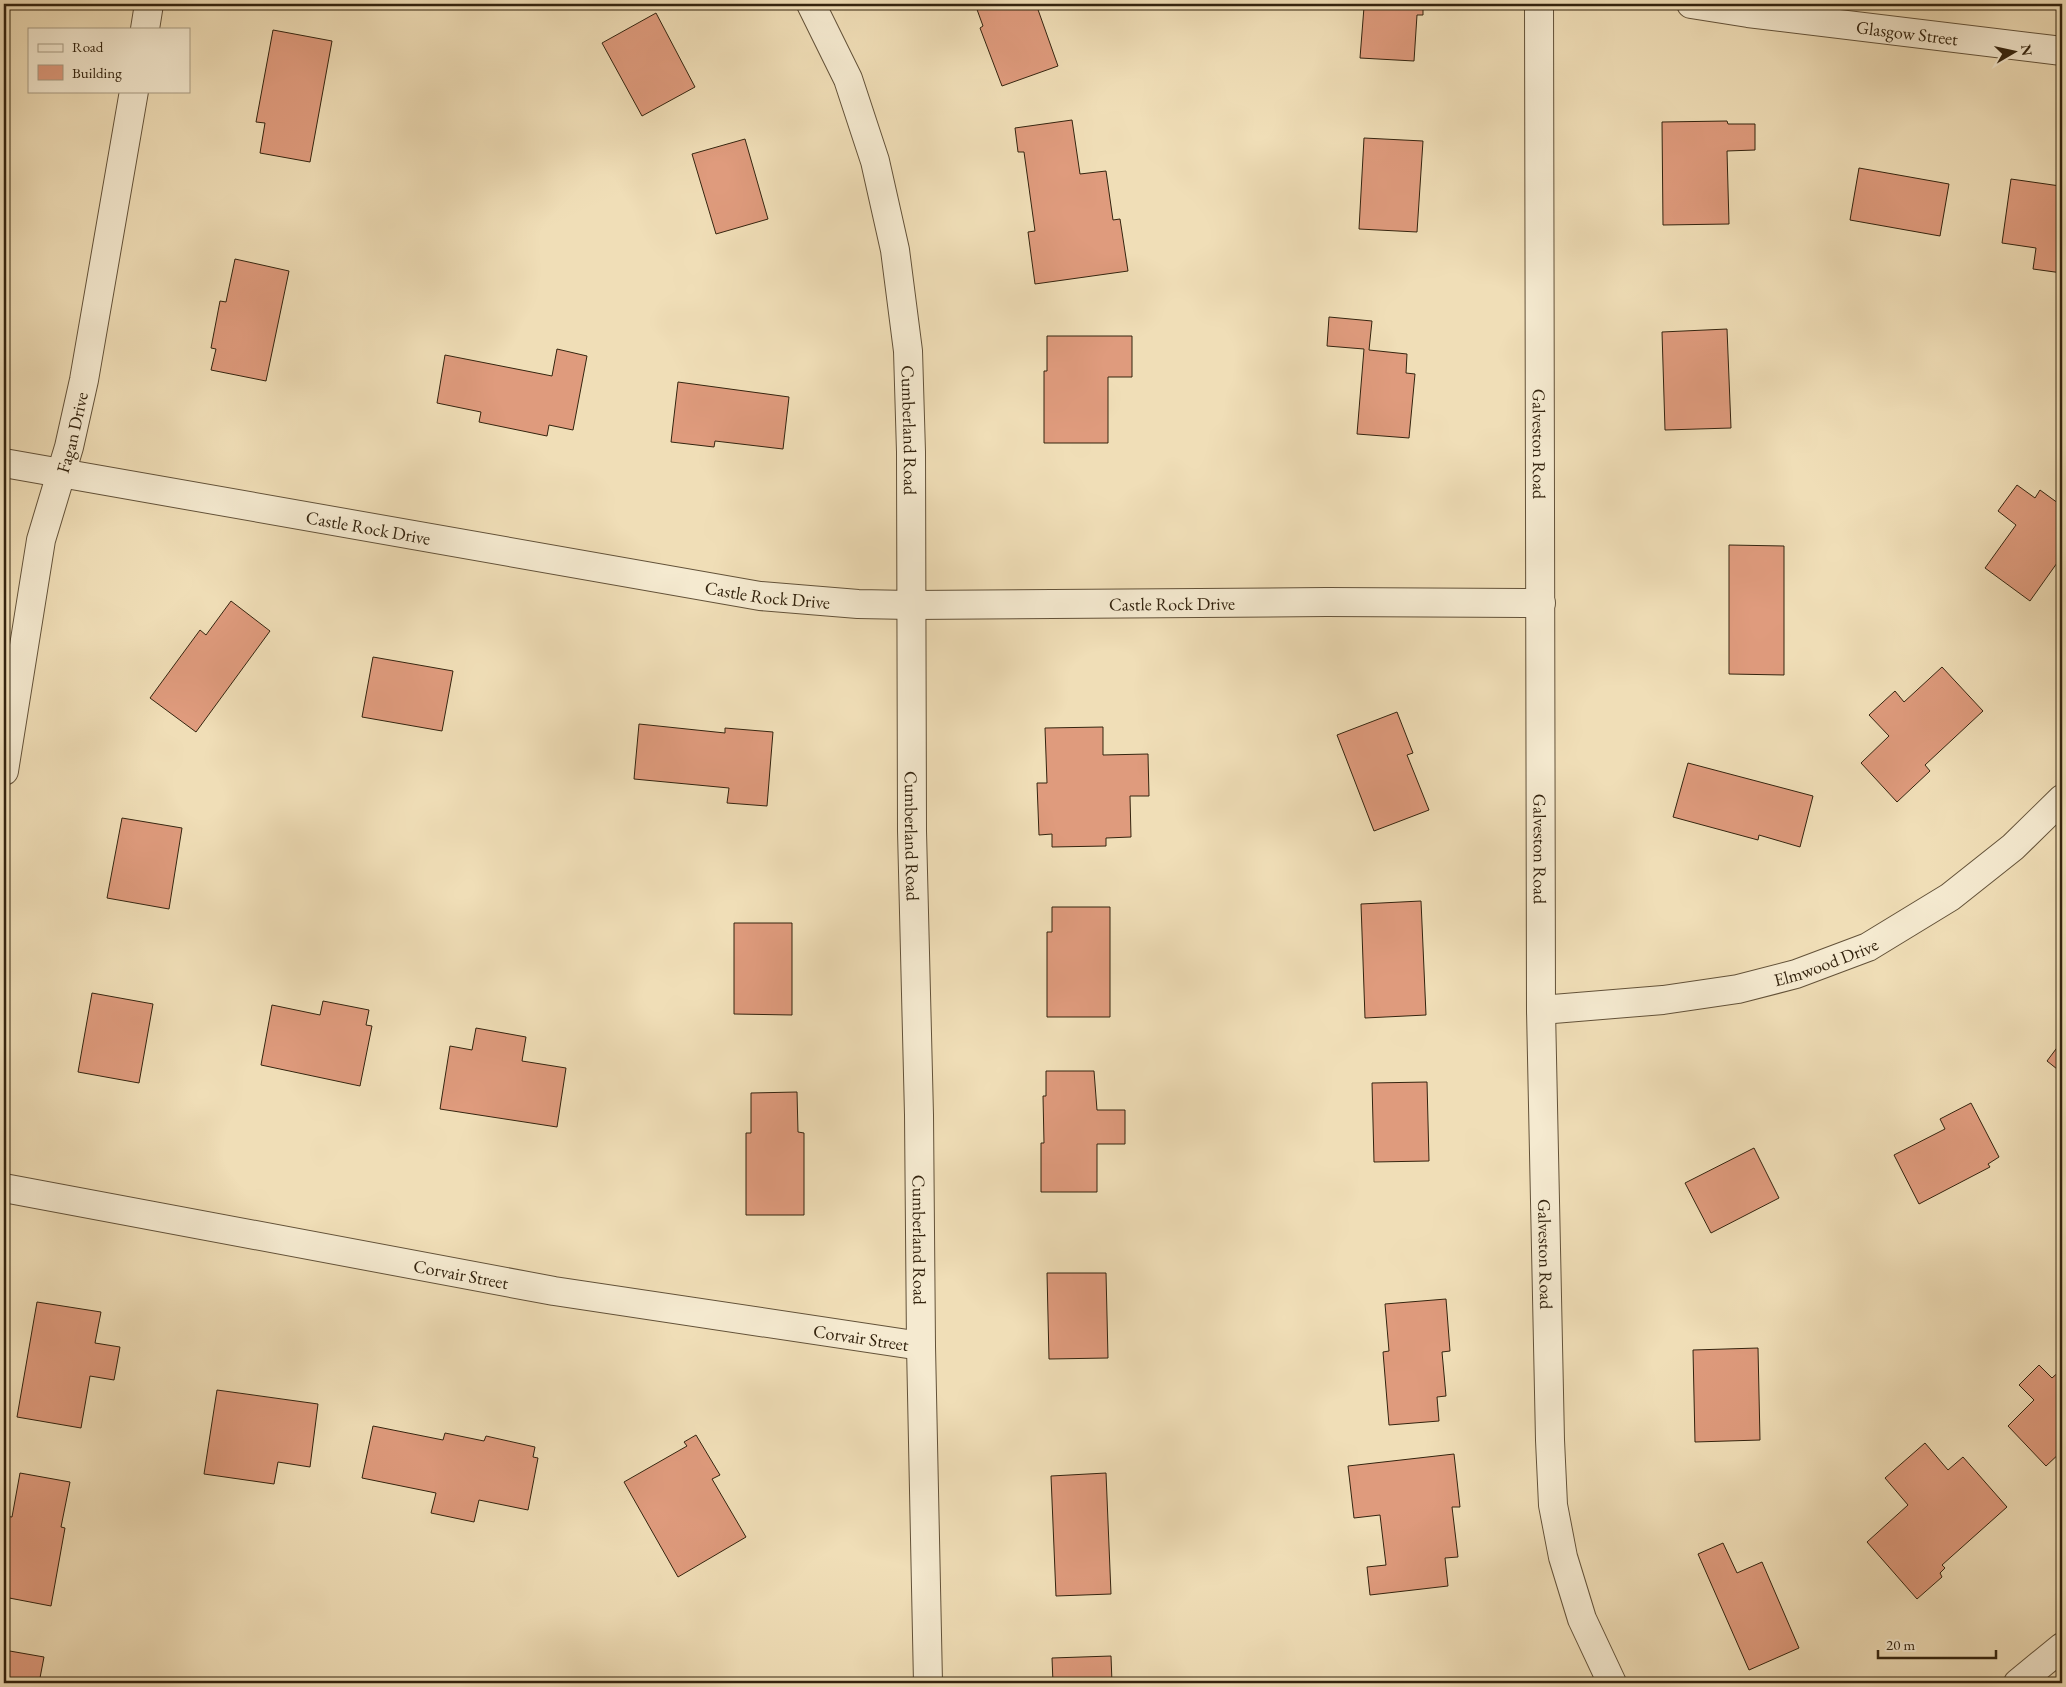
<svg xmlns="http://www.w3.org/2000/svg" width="2066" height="1687" font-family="'EB Garamond',serif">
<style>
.building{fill:#df9b7d;stroke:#34240f}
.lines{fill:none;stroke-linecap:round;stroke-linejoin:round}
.minor-casing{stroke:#635239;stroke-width:30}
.minor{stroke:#f5ead0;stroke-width:28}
.labels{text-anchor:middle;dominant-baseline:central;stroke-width:5;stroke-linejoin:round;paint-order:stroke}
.street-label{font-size:18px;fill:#34240f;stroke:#f5ead0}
</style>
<rect width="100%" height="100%" fill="#f0deb7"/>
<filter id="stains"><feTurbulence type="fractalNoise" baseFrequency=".004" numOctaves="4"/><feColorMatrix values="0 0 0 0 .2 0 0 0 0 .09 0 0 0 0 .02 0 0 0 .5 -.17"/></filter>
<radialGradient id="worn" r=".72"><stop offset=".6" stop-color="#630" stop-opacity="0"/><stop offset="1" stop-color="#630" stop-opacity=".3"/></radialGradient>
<g class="building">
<polygon points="975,4 1030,4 1031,6 1036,4 1058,66 1002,86 980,28 983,26"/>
<polygon points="1368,4 1423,4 1423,15 1417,15 1414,61 1360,58 1364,7 1368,8"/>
<polygon points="656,13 695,87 642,116 602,43"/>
<polygon points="273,30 332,41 310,162 260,153 265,123 256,122"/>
<polygon points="1072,120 1080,174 1106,171 1113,220 1120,219 1128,271 1035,284 1028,232 1035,231 1024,152 1018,152 1015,128"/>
<polygon points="1727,121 1728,124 1755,124 1755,150 1727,151 1729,224 1663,225 1662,122"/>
<polygon points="1364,138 1423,141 1417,232 1359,229"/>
<polygon points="745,139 768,219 716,234 692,154"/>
<polygon points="1859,168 1949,184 1940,236 1850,220"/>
<polygon points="2011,179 2060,186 2062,179 2062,273 2033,269 2036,248 2002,243"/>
<polygon points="235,259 289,271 266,381 211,370 216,349 211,348 220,301 226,302"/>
<polygon points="1329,317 1372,321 1369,350 1407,354 1406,373 1415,374 1409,438 1357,434 1364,349 1327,346"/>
<polygon points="1727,329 1731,428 1665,430 1662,332"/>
<polygon points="1047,336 1132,336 1132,377 1108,377 1108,443 1044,443 1044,371 1047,371"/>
<polygon points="557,349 587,356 573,430 549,425 547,436 479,422 481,412 437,403 445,355 552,376"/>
<polygon points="678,382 789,397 783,449 715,441 714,447 671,442"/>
<polygon points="2017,485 2035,498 2040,490 2062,506 2062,556 2030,601 1985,568 2016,525 1998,511"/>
<polygon points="1729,545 1784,546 1784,675 1729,674"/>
<polygon points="231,601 270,631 196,732 150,698 200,630 206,635"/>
<polygon points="373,657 453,671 442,731 362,717"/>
<polygon points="1942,667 1983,711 1925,765 1930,771 1897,802 1861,763 1889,736 1869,715 1895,691 1904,702"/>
<polygon points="1397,712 1413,753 1407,755 1429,810 1374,831 1337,735"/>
<polygon points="639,724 725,733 725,728 773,732 767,806 727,803 729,788 634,779"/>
<polygon points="1103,727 1103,755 1148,754 1149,796 1130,796 1131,837 1106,838 1106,846 1052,847 1052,834 1039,835 1037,783 1047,783 1045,728"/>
<polygon points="1688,763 1813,796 1800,847 1759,835 1758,840 1673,817"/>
<polygon points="122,818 182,828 169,909 107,898"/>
<polygon points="1421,901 1426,1015 1365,1018 1361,904"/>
<polygon points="1052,907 1110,907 1110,1017 1047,1017 1047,932 1052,932"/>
<polygon points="734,923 792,923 792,1015 734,1014"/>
<polygon points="92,993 153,1004 139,1083 78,1072"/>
<polygon points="323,1001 369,1010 366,1025 372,1026 360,1086 261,1065 272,1005 320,1015"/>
<polygon points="476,1028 526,1037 522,1061 566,1068 557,1127 440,1109 450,1046 472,1050"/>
<polygon points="2062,1041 2062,1073 2047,1061"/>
<polygon points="1046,1071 1094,1071 1097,1110 1125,1110 1125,1144 1097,1144 1097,1192 1041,1192 1041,1143 1044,1143 1043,1096 1046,1096"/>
<polygon points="1427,1082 1429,1161 1374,1162 1372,1083"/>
<polygon points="797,1092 798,1132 804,1133 804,1215 746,1215 746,1133 751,1133 751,1093"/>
<polygon points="1971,1103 1999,1157 1988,1164 1990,1167 1919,1204 1894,1155 1945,1129 1940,1119"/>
<polygon points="1754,1148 1779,1198 1711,1233 1685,1183"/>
<polygon points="1047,1273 1106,1273 1108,1358 1049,1359"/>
<polygon points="1446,1299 1450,1351 1442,1352 1446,1396 1437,1397 1439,1421 1389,1425 1383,1352 1389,1351 1385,1304"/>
<polygon points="37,1302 101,1312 95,1343 120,1347 114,1380 90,1376 81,1428 17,1417"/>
<polygon points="1758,1348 1760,1440 1695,1442 1693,1350"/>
<polygon points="2039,1365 2052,1378 2062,1369 2062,1451 2046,1466 2008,1426 2034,1400 2019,1385"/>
<polygon points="217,1390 318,1404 310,1467 278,1462 274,1484 204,1474"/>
<polygon points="373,1426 443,1440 445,1433 484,1441 486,1436 535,1447 533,1457 538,1458 528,1510 479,1500 474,1522 431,1513 436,1493 362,1478"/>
<polygon points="696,1435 720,1475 712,1479 746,1537 678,1577 624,1482 687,1446 684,1442"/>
<polygon points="1925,1443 1948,1470 1963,1457 2007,1507 1942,1565 1945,1568 1940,1573 1942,1577 1917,1599 1867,1542 1908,1505 1885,1478"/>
<polygon points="1454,1454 1460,1507 1452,1507 1458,1557 1445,1558 1448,1586 1370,1595 1367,1567 1386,1565 1380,1515 1354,1518 1348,1466"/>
<polygon points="20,1473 70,1482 61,1527 65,1528 51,1606 4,1597 4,1525 5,1516 12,1517"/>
<polygon points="1106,1473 1111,1594 1056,1596 1051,1476"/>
<polygon points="1723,1543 1737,1573 1762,1562 1799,1648 1749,1670 1698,1554"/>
<polygon points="4,1650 44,1657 39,1683 4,1683"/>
<polygon points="1111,1656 1112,1683 1053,1683 1052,1658"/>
</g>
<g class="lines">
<g class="minor-casing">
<g id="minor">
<path id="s1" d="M 811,4 L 848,79 L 875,161 L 895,250 L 908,351 L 911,452 L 912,831 L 919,1115 L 921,1346 L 928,1683"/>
<path id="s2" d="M 1539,4 L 1541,1010 L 1550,1440 L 1553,1505 L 1563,1557 L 1582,1619 L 1612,1683"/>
<path id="s3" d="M 1691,4 L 1748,13 L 2062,51"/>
<polyline points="145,29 149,4"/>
<path id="s4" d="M 4,463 L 760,596 L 858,604 L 911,605 L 1327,602 L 1541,603"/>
<path id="s5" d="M 4,771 L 41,540 L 69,447 L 84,380 L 134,91"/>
<path id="s6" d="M 1541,1010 L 1663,1000 L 1738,989 L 1796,974 L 1868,947 L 1950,897 L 2013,847 L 2062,799"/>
<path id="s7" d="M 4,1188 L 554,1291 L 921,1346"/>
<polyline points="2018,1683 2062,1647"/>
</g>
</g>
<use href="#minor" class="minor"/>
</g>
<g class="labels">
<g class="street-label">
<text stroke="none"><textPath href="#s3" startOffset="218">Glasgow Street</textPath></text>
<text stroke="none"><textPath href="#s1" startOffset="442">Cumberland Road</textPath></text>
<text stroke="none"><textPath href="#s5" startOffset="346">Fagan Drive</textPath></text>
<text stroke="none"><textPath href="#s2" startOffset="440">Galveston Road</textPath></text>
<text stroke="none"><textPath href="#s4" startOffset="370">Castle Rock Drive</textPath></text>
<text stroke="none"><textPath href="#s4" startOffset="775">Castle Rock Drive</textPath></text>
<text stroke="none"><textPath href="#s4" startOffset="1180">Castle Rock Drive</textPath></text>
<text stroke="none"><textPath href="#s1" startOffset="848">Cumberland Road</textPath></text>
<text stroke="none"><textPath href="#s2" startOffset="845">Galveston Road</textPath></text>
<text stroke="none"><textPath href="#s6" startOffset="290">Elmwood Drive</textPath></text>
<text stroke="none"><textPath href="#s1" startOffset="1252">Cumberland Road</textPath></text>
<text stroke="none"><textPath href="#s2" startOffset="1250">Galveston Road</textPath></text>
<text stroke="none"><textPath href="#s7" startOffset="465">Corvair Street</textPath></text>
<text stroke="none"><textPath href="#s7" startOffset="870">Corvair Street</textPath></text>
</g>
</g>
<rect width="2066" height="1687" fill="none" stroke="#f0deb7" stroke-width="20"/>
<rect x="5" y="5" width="2056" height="1677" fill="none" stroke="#34240f" stroke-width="2.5"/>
<rect x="10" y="10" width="2046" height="1667" fill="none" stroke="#34240f"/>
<rect x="28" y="28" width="162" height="65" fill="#f5ead0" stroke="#a89b83"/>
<rect x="38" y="44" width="25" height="8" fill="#f5ead0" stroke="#a89b83"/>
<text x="72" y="52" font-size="15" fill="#34240f">Road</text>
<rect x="38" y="65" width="25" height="15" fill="#df9b7d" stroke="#a89b83"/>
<text x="72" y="78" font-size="15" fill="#34240f">Building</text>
<g transform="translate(2014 52) rotate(81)" stroke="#f5ead0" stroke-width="4" paint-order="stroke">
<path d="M0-4L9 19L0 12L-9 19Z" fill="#34240f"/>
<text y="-8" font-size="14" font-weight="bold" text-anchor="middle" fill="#34240f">N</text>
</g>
<path d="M1878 1650v8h118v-8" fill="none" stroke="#34240f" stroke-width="2.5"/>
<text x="1886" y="1650" font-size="15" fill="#34240f" stroke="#f5ead0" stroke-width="4" paint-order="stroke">20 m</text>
<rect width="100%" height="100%" filter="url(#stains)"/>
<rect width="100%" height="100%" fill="url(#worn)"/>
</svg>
